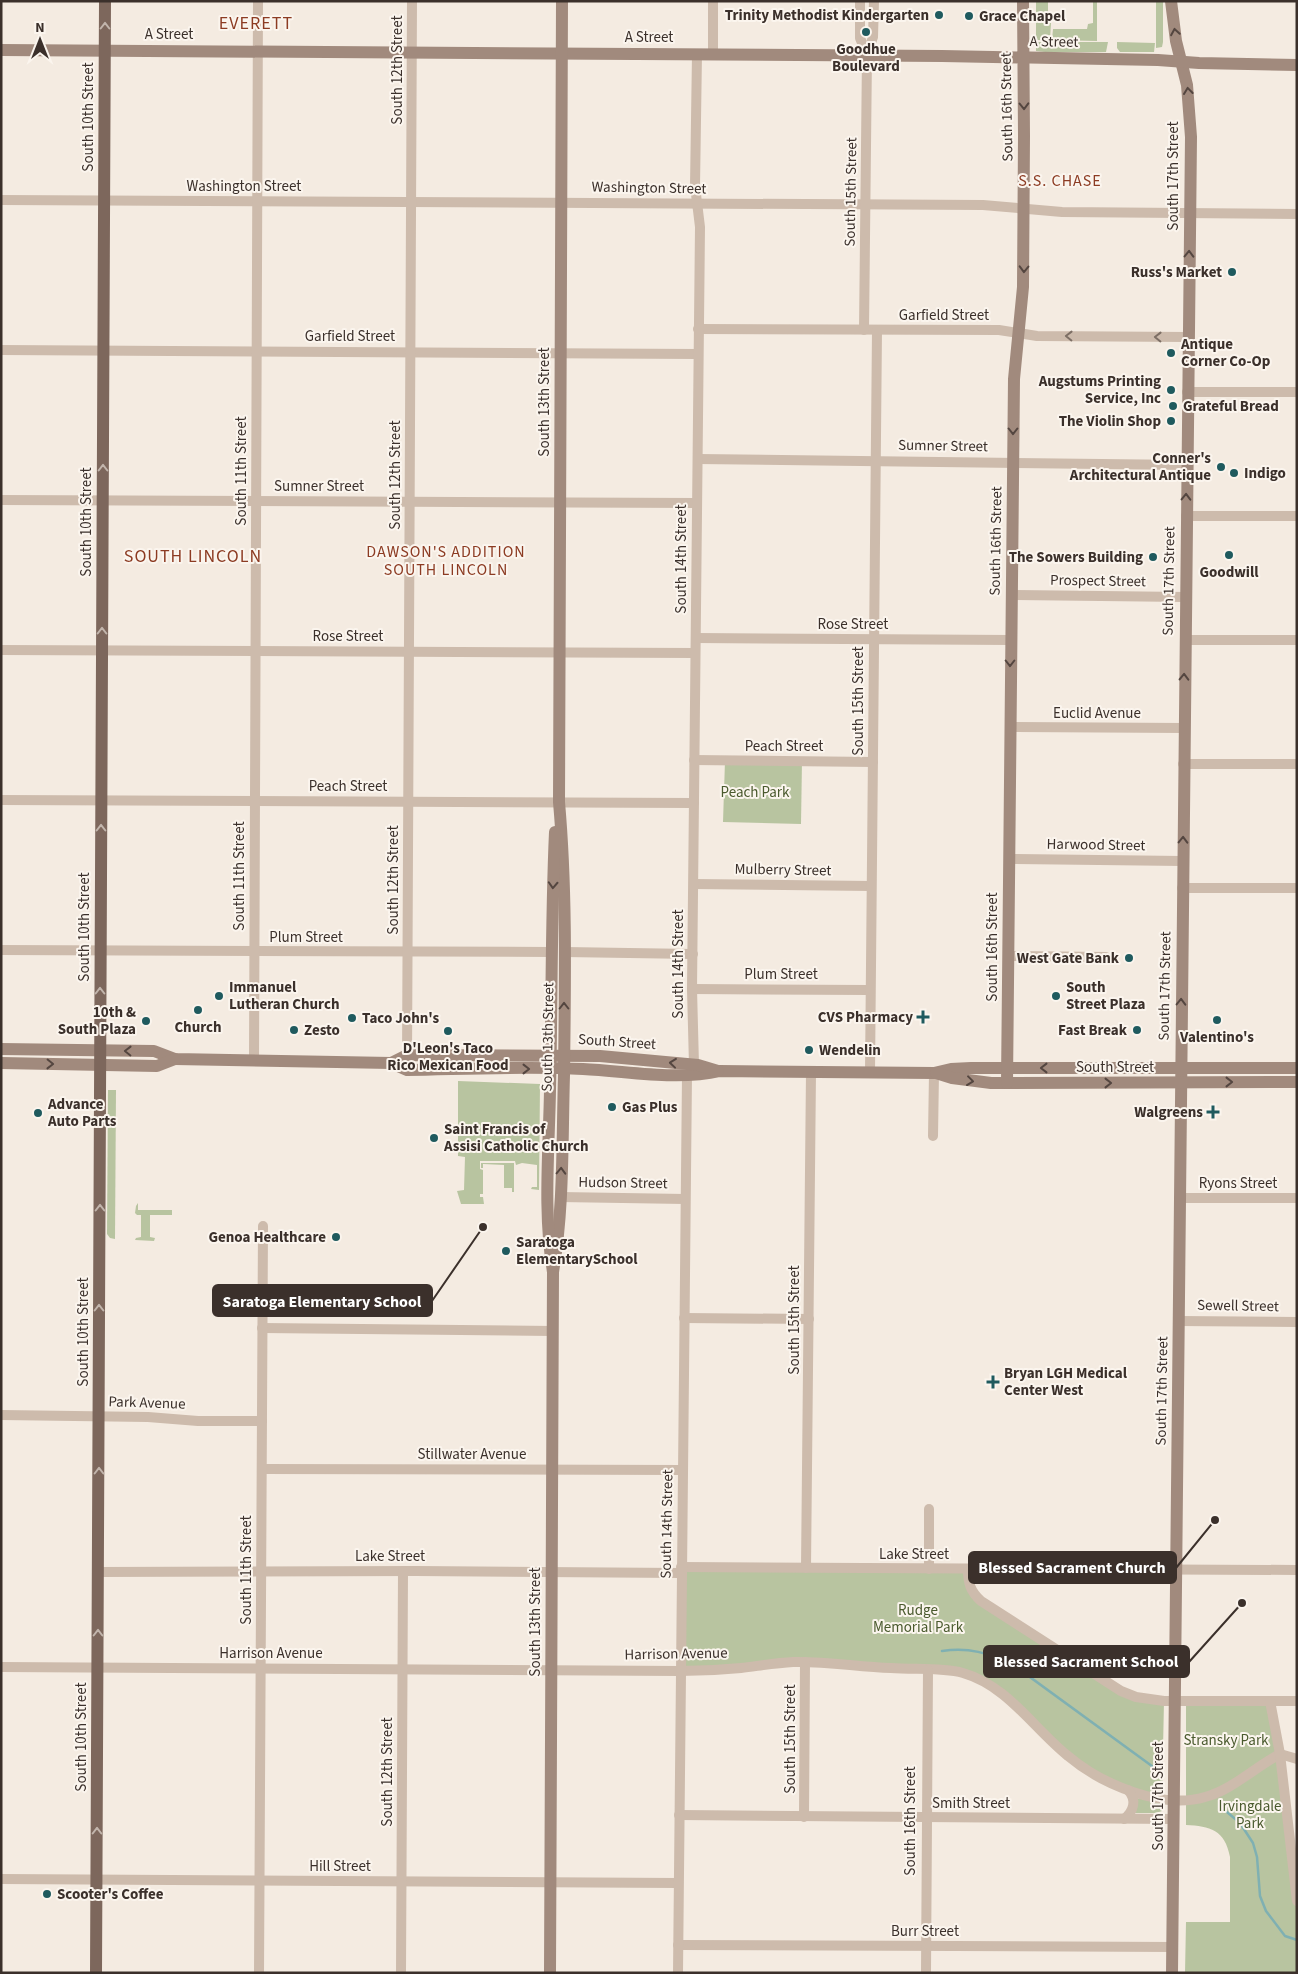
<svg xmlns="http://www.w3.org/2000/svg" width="1298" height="1974" font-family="'Source Sans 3',sans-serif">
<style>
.green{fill:#b8c4a0}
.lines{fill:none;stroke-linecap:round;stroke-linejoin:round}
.stream{stroke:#7fb0b2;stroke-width:2.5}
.street{stroke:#cdbbac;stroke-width:10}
.secondary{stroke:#a18a7d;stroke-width:12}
.primary{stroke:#7d675c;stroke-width:12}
.oneway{stroke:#c2b5ac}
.oneway2{stroke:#544640}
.oneway3{stroke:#7d6f65}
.poi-dot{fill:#1f5a5e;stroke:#fbf5ee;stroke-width:2}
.labels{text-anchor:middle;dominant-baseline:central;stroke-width:4;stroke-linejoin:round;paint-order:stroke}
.poi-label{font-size:15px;font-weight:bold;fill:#3b302b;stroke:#fbf5ee;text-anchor:start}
.street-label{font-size:15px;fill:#3b302b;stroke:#fbf5ee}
.park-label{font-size:15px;fill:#4a5a2e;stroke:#fbf5ee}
.neighbourhood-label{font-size:16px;letter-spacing:1px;fill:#8c3b22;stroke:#fbf5ee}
.quarter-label{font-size:18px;letter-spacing:1px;fill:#8c3b22;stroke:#fbf5ee}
.leader{fill:none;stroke:#3b302b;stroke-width:2}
.callout-dot{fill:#3b302b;stroke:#fbf5ee;stroke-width:2}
.callout{fill:#3b302b;stroke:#3b302b;stroke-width:2}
.callout-label{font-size:16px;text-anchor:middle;font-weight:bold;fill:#fff}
</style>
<rect width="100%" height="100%" fill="#f4ebe1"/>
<g class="green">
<polygon points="1036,1 1048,1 1048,23 1051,23 1050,40 1036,40"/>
<polygon points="1093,1 1097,1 1097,41 1052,40 1053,29 1087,29 1088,24 1093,23"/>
<polygon points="1156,1 1163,1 1163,42 1162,47 1156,48"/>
<polygon points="1036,42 1108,42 1106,52 1045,52 1036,51"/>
<polygon points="1117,42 1155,43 1154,52 1120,52 1117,48"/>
<polygon points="725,761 802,761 801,824 723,822"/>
<polygon points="458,1081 540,1084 539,1190 531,1189 532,1187 537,1187 537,1165 522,1163 516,1165 515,1161 480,1161 480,1169 483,1170 483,1194 480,1194 480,1197 483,1197 484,1204 461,1204 457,1191 464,1190 465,1157 458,1156"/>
<polygon points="108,1090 116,1090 115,1239 110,1238 107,1234"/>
<polygon points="481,1163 514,1163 514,1192 512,1192 512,1188 504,1188 504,1165 483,1164 483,1168 481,1168"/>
<polygon points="138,1203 138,1210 172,1210 172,1215 150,1215 150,1237 155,1238 154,1241 135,1240 136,1238 141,1237 141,1215 137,1215 135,1213 136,1206"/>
<polygon points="681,1567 968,1569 973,1594 1121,1691 1164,1701 1162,1799 1085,1769 1020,1710 970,1675 834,1663 680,1671"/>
<path d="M 1186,1701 L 1270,1701 L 1297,1901 L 1297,1973 L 1185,1973 L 1186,1922 L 1230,1922 L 1230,1857 C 1225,1830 1210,1826 1186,1825 Z"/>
<polygon points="1137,1798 1162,1803 1162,1811 1156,1813 1135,1813"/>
</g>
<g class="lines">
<g class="stream">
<path d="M 942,1651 C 970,1647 987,1653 1012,1664 L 1156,1769"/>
<polyline points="1221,1807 1240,1823 1253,1843 1257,1857 1260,1896 1266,1911 1285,1936 1297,1940"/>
</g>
<g class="street">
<polyline points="860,1 860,38 867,55"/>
<polyline points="713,54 713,1"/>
<polyline points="1,200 983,205 1062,212 1297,214"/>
<polyline points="698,329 999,330 1037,336 1188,337"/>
<polyline points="864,330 867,55 873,37 874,1"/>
<polyline points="1,350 698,354"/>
<polyline points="1187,392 1297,392"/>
<polyline points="698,459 1187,465"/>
<polyline points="1,500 697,503"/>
<polyline points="1186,516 1297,516"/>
<polyline points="1011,595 1185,597"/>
<polyline points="696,638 1011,640"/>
<polyline points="1185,640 1297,640"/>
<polyline points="1,650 695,653"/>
<polyline points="1010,727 1184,728"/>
<polyline points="694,760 873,762"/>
<polyline points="1183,764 1297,764"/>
<polyline points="1,800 694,803"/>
<polyline points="1009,859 1182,861"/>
<polyline points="694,884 871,886"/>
<polyline points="1182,888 1297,888"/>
<polyline points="1,950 551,952"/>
<polyline points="565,952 693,954"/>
<polyline points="1008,956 1106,957"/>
<polyline points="692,989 870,990"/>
<polyline points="254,1061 258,1"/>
<polyline points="407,1063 412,1"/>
<polyline points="694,1065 692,989 700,227 695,186 697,54"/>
<polyline points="870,1072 877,330"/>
<polyline points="933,1136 934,1073"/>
<polyline points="560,1197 685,1199"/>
<polyline points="1179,1198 1297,1198"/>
<polyline points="684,1318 809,1319"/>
<polyline points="1179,1321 1297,1322"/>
<polyline points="262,1328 553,1331"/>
<polyline points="1,1415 148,1417 198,1421 262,1421"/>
<polyline points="262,1469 682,1470"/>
<polyline points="681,1567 1297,1570"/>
<polyline points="806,1568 811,1072"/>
<polyline points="929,1569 929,1509"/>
<path d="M 968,1569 C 968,1583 970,1591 981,1601 L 1121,1691 L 1136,1697 L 1164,1701 L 1297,1701"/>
<polyline points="98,1572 416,1571 681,1573"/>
<path d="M 1,1667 L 680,1671 C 700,1671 721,1670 741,1668 C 758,1666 775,1663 793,1662 C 826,1661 858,1667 891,1668 C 914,1670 940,1667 963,1673 C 1008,1686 1033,1728 1068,1756 C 1101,1784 1162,1810 1205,1797 C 1232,1790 1255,1767 1280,1754 L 1297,1759"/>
<polyline points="1270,1701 1280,1754 1297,1901"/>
<polyline points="679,1815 1174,1819"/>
<polyline points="804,1817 805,1662"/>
<path d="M 1124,1819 C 1134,1811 1137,1800 1128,1790"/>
<polyline points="1,1879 678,1883"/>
<polyline points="678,1945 1173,1947"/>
<polyline points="259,1973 263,1226"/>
<polyline points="401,1973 403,1571"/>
<polyline points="678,1973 687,1075"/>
<polyline points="926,1973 928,1670"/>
</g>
<g class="secondary">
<polyline points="1171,1 1176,41 1187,85 1191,137 1172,1973"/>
<polyline points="1,50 942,56 1158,60 1199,63 1297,65"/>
<path d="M 1,1049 L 154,1051 L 175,1059 L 391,1063 L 407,1070 C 466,1069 525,1066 583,1069 C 628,1071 676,1081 720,1071 L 934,1073 L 951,1069 L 971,1068 L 1297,1068"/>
<polyline points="1,1063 157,1066 175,1059"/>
<polyline points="391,1063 407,1055 600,1056 698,1065 718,1071"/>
<polyline points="936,1073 952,1078 991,1083 1297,1082"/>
<polyline points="1007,1083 1014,379 1023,287 1024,136 1023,1"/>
<path d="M 553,1272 C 564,1208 562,1141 564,1075 C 565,984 567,893 559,802 L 562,1"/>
<path d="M 550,1973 L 553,1272 C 543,1213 549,1150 550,1090 C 552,1004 551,918 555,832"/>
</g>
<polyline class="primary" points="96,1973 105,1"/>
</g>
<defs><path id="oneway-chevron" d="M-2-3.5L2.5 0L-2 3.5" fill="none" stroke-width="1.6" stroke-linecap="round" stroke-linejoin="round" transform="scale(1.25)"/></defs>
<g class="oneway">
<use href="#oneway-chevron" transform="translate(105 26) rotate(-90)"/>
<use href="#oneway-chevron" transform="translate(103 468) rotate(-90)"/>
<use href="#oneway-chevron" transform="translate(102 631) rotate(-90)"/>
<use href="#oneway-chevron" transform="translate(101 828) rotate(-90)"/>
<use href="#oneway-chevron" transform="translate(100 991) rotate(-90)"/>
<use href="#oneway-chevron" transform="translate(100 1208) rotate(-90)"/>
<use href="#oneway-chevron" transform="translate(99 1308) rotate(-90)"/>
<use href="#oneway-chevron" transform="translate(99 1471) rotate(-90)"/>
<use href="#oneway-chevron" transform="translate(98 1633) rotate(-90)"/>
<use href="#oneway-chevron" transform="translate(97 1831) rotate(-90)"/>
</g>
<g class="oneway2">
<use href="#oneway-chevron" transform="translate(1175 32) rotate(-99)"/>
<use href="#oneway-chevron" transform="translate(1188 91) rotate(-97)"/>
<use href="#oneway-chevron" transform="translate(1024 106) rotate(89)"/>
<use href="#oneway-chevron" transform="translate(1189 254) rotate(-89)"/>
<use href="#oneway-chevron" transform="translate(1024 269) rotate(91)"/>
<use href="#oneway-chevron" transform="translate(1013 431) rotate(90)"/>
<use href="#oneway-chevron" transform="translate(1186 497) rotate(-89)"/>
<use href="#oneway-chevron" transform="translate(1010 663) rotate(90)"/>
<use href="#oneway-chevron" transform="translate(1184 677) rotate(-89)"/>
<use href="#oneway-chevron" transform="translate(1183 840) rotate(-89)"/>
<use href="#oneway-chevron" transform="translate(553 885) rotate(93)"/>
<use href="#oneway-chevron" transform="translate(1181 1002) rotate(-89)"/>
<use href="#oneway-chevron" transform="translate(564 1006) rotate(-90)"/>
<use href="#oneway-chevron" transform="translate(128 1051) rotate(-179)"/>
<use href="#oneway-chevron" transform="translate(673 1063) rotate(-174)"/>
<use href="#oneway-chevron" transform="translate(50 1064) rotate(1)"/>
<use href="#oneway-chevron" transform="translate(1044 1068) rotate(180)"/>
<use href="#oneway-chevron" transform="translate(526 1069)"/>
<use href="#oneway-chevron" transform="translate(970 1081) rotate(7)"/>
<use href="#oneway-chevron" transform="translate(1229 1082)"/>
<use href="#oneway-chevron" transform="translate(1108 1083)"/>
<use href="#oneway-chevron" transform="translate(561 1171) rotate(-88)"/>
</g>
<g class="oneway3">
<use href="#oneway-chevron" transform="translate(1069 336) rotate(-179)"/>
<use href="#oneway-chevron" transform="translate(1158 337) rotate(-179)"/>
</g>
<g class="poi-dot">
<circle cx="939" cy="15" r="5"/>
<circle cx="969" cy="16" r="5"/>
<circle cx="866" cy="32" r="5"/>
<circle cx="1232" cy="272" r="5"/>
<circle cx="1171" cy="353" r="5"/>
<circle cx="1171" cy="390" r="5"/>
<circle cx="1173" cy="406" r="5"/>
<circle cx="1171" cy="421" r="5"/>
<circle cx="1221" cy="467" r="5"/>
<circle cx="1234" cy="473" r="5"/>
<circle cx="1229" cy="555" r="5"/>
<circle cx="1153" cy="557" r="5"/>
<circle cx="1129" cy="958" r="5"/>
<circle cx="219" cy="996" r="5"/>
<circle cx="1056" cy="996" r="5"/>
<circle cx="198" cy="1010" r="5"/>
<path d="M920.5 1009.5h5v5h5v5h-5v5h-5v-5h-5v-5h5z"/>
<circle cx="352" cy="1018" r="5"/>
<circle cx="1217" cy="1020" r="5"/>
<circle cx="146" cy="1021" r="5"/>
<circle cx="294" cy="1030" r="5"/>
<circle cx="1137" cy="1030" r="5"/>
<circle cx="448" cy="1031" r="5"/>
<circle cx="809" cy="1050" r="5"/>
<circle cx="612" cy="1107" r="5"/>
<path d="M1210.5 1104.5h5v5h5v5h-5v5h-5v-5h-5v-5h5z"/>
<circle cx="38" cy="1113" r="5"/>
<circle cx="434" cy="1138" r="5"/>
<circle cx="336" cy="1237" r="5"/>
<circle cx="506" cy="1251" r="5"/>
<path d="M990.5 1374.5h5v5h5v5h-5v5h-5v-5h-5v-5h5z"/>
<circle cx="47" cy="1894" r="5"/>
</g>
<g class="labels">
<g class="poi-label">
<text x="929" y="15" text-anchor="end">Trinity Methodist Kindergarten</text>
<text x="979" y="16">Grace Chapel</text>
<text x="866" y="49" text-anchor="middle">Goodhue<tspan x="866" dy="17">Boulevard</tspan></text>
<text x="1222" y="272" text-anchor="end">Russ's Market</text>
<text x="1181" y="344">Antique<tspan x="1181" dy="17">Corner Co-Op</tspan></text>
<text x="1161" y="381" text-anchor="end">Augstums Printing<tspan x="1161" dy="17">Service, Inc</tspan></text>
<text x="1183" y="406">Grateful Bread</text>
<text x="1161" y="421" text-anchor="end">The Violin Shop</text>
<text x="1211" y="458" text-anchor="end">Conner's<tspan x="1211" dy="17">Architectural Antique</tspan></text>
<text x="1244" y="473">Indigo</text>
<text x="1143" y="557" text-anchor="end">The Sowers Building</text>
<text x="1229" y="572" text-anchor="middle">Goodwill</text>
<text x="1119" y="958" text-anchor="end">West Gate Bank</text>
<text x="229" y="987">Immanuel<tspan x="229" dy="17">Lutheran Church</tspan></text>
<text x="1066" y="987">South<tspan x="1066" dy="17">Street Plaza</tspan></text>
<text x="136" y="1012" text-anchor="end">10th &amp;<tspan x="136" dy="17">South Plaza</tspan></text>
<text x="913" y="1017" text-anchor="end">CVS Pharmacy</text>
<text x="362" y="1018">Taco John's</text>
<text x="198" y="1027" text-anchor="middle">Church</text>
<text x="304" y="1030">Zesto</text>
<text x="1127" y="1030" text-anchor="end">Fast Break</text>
<text x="1217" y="1037" text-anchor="middle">Valentino's</text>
<text x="448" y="1048" text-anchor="middle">D'Leon's Taco<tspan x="448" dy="17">Rico Mexican Food</tspan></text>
<text x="819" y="1050">Wendelin</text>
<text x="48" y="1104">Advance<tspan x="48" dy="17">Auto Parts</tspan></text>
<text x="622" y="1107">Gas Plus</text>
<text x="1203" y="1112" text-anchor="end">Walgreens</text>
<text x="444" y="1129">Saint Francis of<tspan x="444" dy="17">Assisi Catholic Church</tspan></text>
<text x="326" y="1237" text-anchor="end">Genoa Healthcare</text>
<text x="516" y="1242">Saratoga<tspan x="516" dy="17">ElementarySchool</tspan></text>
<text x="1004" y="1373">Bryan LGH Medical<tspan x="1004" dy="17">Center West</tspan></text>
<text x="57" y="1894">Scooter's Coffee</text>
</g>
<g class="street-label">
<text x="169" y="34">A Street</text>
<text x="649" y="37">A Street</text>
<text transform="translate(1054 42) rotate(1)">A Street</text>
<text transform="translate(397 70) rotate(-90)">South 12th Street</text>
<text transform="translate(1007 107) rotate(-91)">South 16th Street</text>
<text transform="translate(88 117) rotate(-90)">South 10th Street</text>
<text transform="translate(1173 176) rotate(-90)">South 17th Street</text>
<text x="244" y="186">Washington Street</text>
<text transform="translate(649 188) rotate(1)">Washington Street</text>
<text transform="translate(851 192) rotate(-89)">South 15th Street</text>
<text x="944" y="315">Garfield Street</text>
<text x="350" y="336">Garfield Street</text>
<text transform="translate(544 402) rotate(-90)">South 13th Street</text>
<text transform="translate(943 446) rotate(1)">Sumner Street</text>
<text transform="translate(241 471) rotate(-90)">South 11th Street</text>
<text transform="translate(395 475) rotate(-90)">South 12th Street</text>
<text x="319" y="486">Sumner Street</text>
<text transform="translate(86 522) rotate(-90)">South 10th Street</text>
<text transform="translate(996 541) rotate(-89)">South 16th Street</text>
<text transform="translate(681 559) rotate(-90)">South 14th Street</text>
<text transform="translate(1098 581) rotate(1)">Prospect Street</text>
<text transform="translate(1169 581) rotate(-89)">South 17th Street</text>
<text x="853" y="624">Rose Street</text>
<text x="348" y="636">Rose Street</text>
<text transform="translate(858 701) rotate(-90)">South 15th Street</text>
<text x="1097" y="713">Euclid Avenue</text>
<text x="784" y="746">Peach Street</text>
<text x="348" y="786">Peach Street</text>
<text transform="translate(1096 845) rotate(1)">Harwood Street</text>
<text transform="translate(783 870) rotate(1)">Mulberry Street</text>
<text transform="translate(239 876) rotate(-90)">South 11th Street</text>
<text transform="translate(393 880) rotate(-90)">South 12th Street</text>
<text transform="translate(84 927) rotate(-90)">South 10th Street</text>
<text x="306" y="937">Plum Street</text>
<text transform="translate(992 947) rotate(-90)">South 16th Street</text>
<text transform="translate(678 964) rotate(-90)">South 14th Street</text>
<text x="781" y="974">Plum Street</text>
<text transform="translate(1165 986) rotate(-89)">South 17th Street</text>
<text transform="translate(548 1037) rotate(-89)">South 13th Street</text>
<text transform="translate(617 1042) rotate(4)">South Street</text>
<text x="1115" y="1067">South Street</text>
<text transform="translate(623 1183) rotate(1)">Hudson Street</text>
<text x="1238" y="1183">Ryons Street</text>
<text transform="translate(1238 1306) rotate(1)">Sewell Street</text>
<text transform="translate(794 1320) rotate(-90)">South 15th Street</text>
<text transform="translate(83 1332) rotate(-90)">South 10th Street</text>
<text transform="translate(1162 1391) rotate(-89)">South 17th Street</text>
<text transform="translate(147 1403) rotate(2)">Park Avenue</text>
<text x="472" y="1454">Stillwater Avenue</text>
<text transform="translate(667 1524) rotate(-89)">South 14th Street</text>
<text x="914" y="1554">Lake Street</text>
<text x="390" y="1556">Lake Street</text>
<text transform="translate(246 1570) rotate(-90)">South 11th Street</text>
<text transform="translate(535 1622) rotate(-90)">South 13th Street</text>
<text x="271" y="1653">Harrison Avenue</text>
<text transform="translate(676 1654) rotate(-1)">Harrison Avenue</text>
<text transform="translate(81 1737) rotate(-90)">South 10th Street</text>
<text transform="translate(790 1739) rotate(-90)">South 15th Street</text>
<text transform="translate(387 1772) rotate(-90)">South 12th Street</text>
<text transform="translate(1158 1796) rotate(-90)">South 17th Street</text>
<text x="971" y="1803">Smith Street</text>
<text transform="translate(910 1821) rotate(-90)">South 16th Street</text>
<text x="340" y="1866">Hill Street</text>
<text x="925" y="1931">Burr Street</text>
</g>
<g class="park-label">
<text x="755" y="792">Peach Park</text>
<text x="918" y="1610">Rudge<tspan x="918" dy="17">Memorial Park</tspan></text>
<text x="1226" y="1740">Stransky Park</text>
<text x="1250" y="1806">Irvingdale<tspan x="1250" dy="17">Park</tspan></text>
</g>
<g class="neighbourhood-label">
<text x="1060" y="181">S.S. CHASE</text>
<text x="446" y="552">DAWSON'S ADDITION<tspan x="446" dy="18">SOUTH LINCOLN</tspan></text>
</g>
<g class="quarter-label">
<text x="256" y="23">EVERETT</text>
<text x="193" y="556">SOUTH LINCOLN</text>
</g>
</g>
<path class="leader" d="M483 1227L432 1301M1215 1520L1176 1568M1242 1603L1189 1662"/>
<g class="callout-dot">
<circle cx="483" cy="1227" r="5"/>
<circle cx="1215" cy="1520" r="5"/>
<circle cx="1242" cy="1603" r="5"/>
</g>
<g class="callout">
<rect x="213" y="1285" width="219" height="31" rx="5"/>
<rect x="969" y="1552" width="207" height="31" rx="5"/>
<rect x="984" y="1646" width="205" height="31" rx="5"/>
</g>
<g class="callout-label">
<text x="322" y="1307">Saratoga Elementary School</text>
<text x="1072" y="1573">Blessed Sacrament Church</text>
<text x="1086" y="1667">Blessed Sacrament School</text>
</g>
<rect width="1298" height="1974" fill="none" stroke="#3b302b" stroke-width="5"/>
<g transform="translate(40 40)" stroke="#fbf5ee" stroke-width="4" paint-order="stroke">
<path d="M0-4L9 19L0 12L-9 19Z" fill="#3b302b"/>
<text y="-8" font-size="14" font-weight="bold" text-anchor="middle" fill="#3b302b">N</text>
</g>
</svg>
